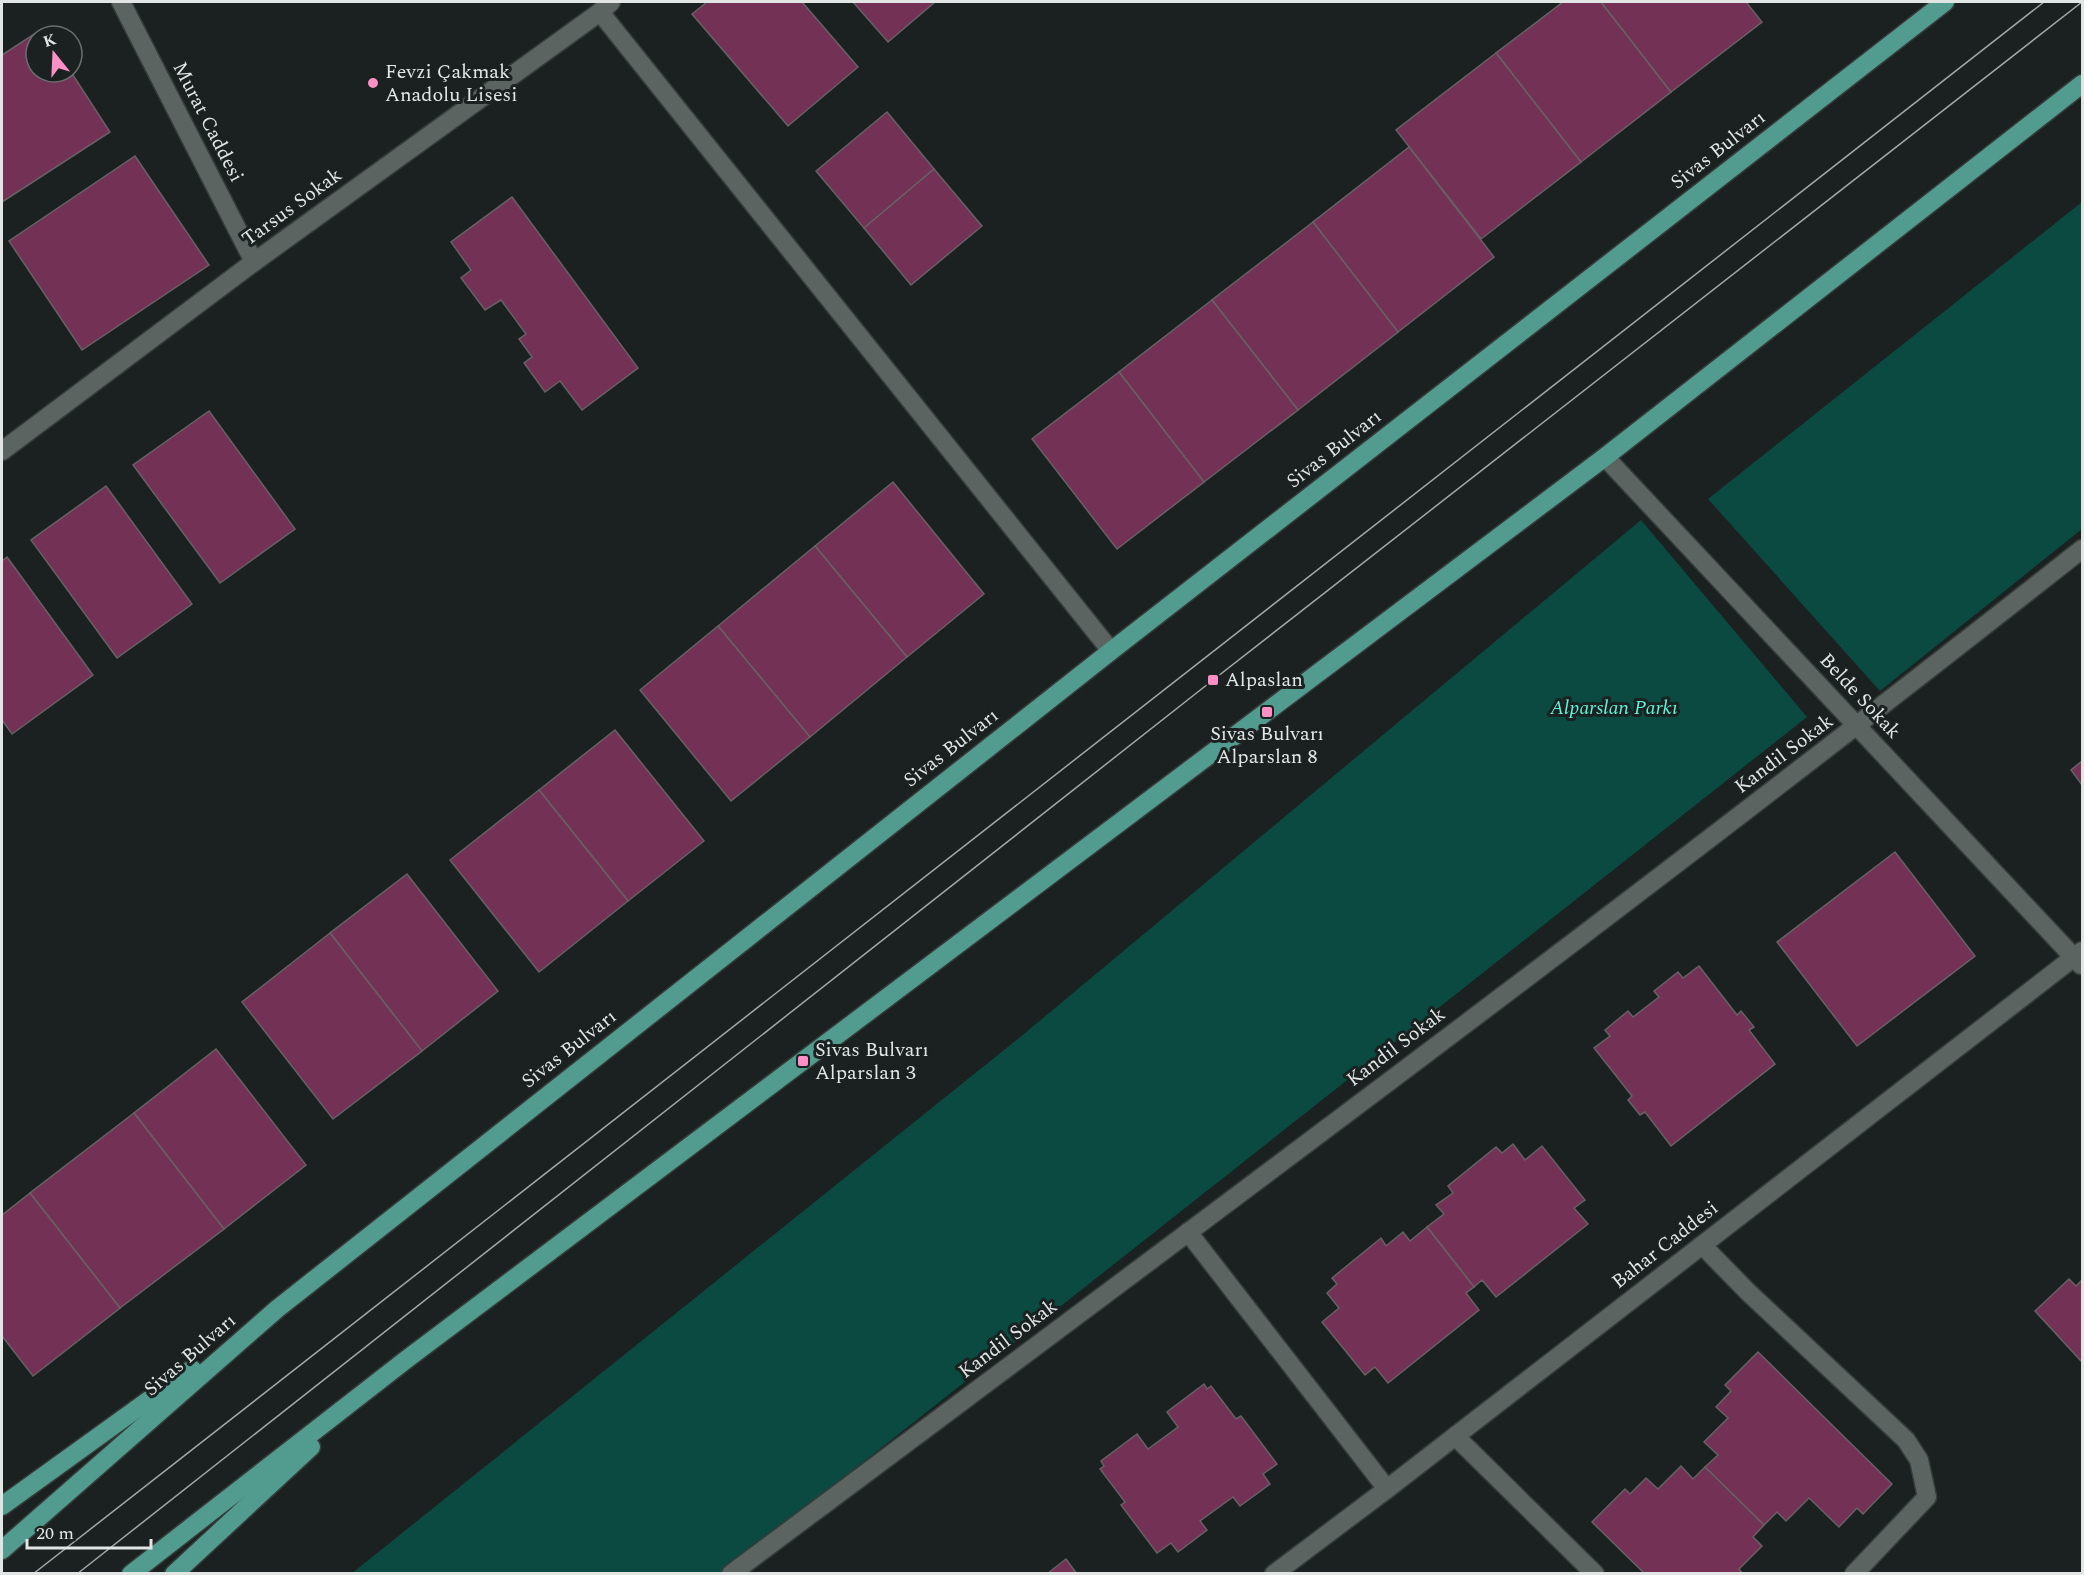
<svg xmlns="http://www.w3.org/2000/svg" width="2084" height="1575" font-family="Spectral,serif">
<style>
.green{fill:#0b4a41}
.building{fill:#733155;stroke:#686164;stroke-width:1.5}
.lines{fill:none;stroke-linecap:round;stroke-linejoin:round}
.service-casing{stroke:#353b39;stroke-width:21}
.minor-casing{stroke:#353b39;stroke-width:21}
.tertiary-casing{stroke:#353b39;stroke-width:21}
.trunk-casing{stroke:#353b39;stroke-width:21}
.service{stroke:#5c6462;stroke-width:18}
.minor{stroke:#5c6462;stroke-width:18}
.tertiary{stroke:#5c6462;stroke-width:18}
.trunk{stroke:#519c8e;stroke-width:18}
.tram{stroke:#a2a8a7;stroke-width:1.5}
.poi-dot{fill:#fb8fc6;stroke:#1a2120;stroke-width:2}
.labels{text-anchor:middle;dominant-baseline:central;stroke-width:6;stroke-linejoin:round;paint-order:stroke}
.poi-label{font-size:20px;fill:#e1e6e5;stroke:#1a2120;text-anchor:start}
.street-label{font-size:20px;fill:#e1e6e5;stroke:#1a2120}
.park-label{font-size:20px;font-style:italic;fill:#5ff5db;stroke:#1a2120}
</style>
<rect width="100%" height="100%" fill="#1a2120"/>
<g class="green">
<polygon points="2082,202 2082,529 1880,691 1708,499"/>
<polygon points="1641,520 1807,717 814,1501 719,1573 351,1574 1019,1038"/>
</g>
<g class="building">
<polygon points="707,2 802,2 858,67 788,126 692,14"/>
<polygon points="853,2 935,2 888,42"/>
<polygon points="1563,2 1601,2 1671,92 1581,162 1496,53"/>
<polygon points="1601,2 1746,2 1762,22 1671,92"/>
<polygon points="42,29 47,36 36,36 36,72 71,72 110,132 2,202 2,55"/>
<polygon points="1496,53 1581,162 1481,239 1396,130"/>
<polygon points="887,112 934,169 864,228 816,171"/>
<polygon points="1409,147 1494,257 1398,332 1313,222"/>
<polygon points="135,156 209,265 82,350 9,241"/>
<polygon points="934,169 982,226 911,285 864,228"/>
<polygon points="512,197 638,368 582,410 560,381 545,392 524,363 532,357 519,339 526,334 501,300 485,310 461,278 471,270 451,242"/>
<polygon points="1313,222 1398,332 1298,410 1212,300"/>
<polygon points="1212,300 1298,410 1204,482 1119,372"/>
<polygon points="1119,372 1204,482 1117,549 1032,439"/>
<polygon points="209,411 295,529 220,583 133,465"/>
<polygon points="893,482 984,594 907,657 815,546"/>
<polygon points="106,486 192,604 117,658 31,540"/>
<polygon points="815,546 907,657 810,737 718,626"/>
<polygon points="7,557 93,675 12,734 2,720 2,561"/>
<polygon points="718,626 810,737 731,801 640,690"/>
<polygon points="615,730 704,841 628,901 539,790"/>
<polygon points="2082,761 2082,785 2071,770"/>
<polygon points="539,790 628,901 539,972 450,860"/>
<polygon points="1895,852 1975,956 1857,1046 1777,942"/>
<polygon points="407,874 498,991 422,1051 330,933"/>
<polygon points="330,933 422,1051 333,1119 242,1002"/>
<polygon points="1699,966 1737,1015 1741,1011 1754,1027 1749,1030 1775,1064 1671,1146 1645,1112 1640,1115 1628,1100 1632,1096 1594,1048 1610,1036 1605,1030 1628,1011 1633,1017 1659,997 1654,991 1678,972 1683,978"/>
<polygon points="216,1049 306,1165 224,1229 134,1113"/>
<polygon points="134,1113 224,1229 120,1308 30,1193"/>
<polygon points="1513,1144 1525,1160 1542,1146 1585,1200 1574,1208 1588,1224 1496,1297 1482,1280 1474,1287 1427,1227 1444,1214 1436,1205 1453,1193 1448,1186 1496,1147 1502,1153"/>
<polygon points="30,1193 120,1308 33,1376 2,1336 2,1215"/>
<polygon points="1427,1227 1474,1287 1466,1293 1479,1310 1388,1383 1375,1367 1365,1375 1322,1322 1339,1308 1327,1293 1337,1284 1332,1278 1381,1238 1386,1246 1403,1232 1410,1241"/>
<polygon points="2069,1279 2076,1286 2082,1280 2082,1362 2035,1311"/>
<polygon points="1758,1352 1892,1484 1863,1514 1857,1508 1839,1527 1809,1498 1786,1521 1777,1512 1764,1525 1705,1467 1718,1455 1704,1442 1728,1418 1716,1407 1731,1391 1725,1385"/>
<polygon points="1204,1384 1207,1389 1211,1386 1236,1419 1241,1416 1277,1464 1263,1474 1270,1484 1240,1506 1233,1497 1200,1521 1207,1530 1178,1552 1171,1543 1157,1553 1121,1505 1125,1502 1100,1469 1104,1466 1101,1461 1137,1434 1148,1449 1178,1427 1167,1412"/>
<polygon points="1681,1466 1693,1479 1705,1467 1764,1525 1753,1537 1762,1546 1739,1569 1743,1574 1645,1574 1592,1522 1625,1489 1630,1494 1646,1478 1658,1489"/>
<polygon points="1066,1559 1077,1574 1047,1574"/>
</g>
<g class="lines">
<g class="service-casing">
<g id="service">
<polyline points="1702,1245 1748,1292 1906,1440 1919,1460 1927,1497 1854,1574"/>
<polyline points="1455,1436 1595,1574"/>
</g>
</g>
<g class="minor-casing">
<g id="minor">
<polyline points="121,2 254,262"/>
<polyline points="600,12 1111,651"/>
<polyline points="1605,457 2081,965"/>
<polyline points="1188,1232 1387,1489"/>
<path d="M 731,1574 C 1184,1235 1639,899 2082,549"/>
<polyline points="1274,1574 1387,1489 2082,951"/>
</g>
</g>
<g class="tertiary-casing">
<polyline id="tertiary" points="2,451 254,262 600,12 611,2"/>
</g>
<g class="trunk-casing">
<g id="trunk">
<polyline points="2,1506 192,1369"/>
<polyline points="2,1550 277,1309 1111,651 1945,2"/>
<polyline points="131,1574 407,1359 1605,457 2082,84"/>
<polyline points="174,1574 311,1447"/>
</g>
</g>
<use href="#service" class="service"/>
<use href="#minor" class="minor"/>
<use href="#tertiary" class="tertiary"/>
<use href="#trunk" class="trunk"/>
<g class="tram">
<polyline points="33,1574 2044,2"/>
<polyline points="77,1574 1213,680 2082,2"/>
</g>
</g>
<g class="poi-dot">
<circle cx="373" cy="83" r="6"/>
<rect x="1207" y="674" width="12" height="12" rx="3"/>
<rect x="1261" y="706" width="12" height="12" rx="3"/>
<rect x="797" y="1055" width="12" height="12" rx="3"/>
</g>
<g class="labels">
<g class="poi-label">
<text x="385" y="72">Fevzi Çakmak<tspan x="385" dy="23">Anadolu Lisesi</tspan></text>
<text x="1225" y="680">Alpaslan</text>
<text x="1267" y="734" text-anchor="middle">Sivas Bulvarı<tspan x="1267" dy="23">Alparslan 8</tspan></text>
<text x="815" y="1050">Sivas Bulvarı<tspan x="815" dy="23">Alparslan 3</tspan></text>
</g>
<g class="street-label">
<text transform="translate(208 122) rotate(63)">Murat Caddesi</text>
<text transform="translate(1718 150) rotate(-38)">Sivas Bulvarı</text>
<text transform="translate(292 207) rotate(-36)">Tarsus Sokak</text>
<text transform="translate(1334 449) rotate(-38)">Sivas Bulvarı</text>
<text transform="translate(1860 696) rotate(47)">Belde Sokak</text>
<text transform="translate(951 748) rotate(-38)">Sivas Bulvarı</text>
<text transform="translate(1784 754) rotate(-37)">Kandil Sokak</text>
<text transform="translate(1396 1047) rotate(-37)">Kandil Sokak</text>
<text transform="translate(569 1049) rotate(-38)">Sivas Bulvarı</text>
<text transform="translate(1665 1245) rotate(-38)">Bahar Caddesi</text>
<text transform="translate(1008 1339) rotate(-37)">Kandil Sokak</text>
<text transform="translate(190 1355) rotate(-41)">Sivas Bulvarı</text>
</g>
<g class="park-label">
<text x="1614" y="708">Alparslan Parkı</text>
</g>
</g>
<rect width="2084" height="1575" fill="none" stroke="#e1e6e5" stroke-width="6"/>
<g transform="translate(54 54) rotate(342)"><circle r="28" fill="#1a2120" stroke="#6a706f" stroke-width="1.5"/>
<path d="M0-4.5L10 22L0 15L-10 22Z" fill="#fb8fc6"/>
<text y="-9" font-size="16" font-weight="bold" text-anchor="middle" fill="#e1e6e5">K</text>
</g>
<path d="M27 1539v9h124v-9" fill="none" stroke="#e1e6e5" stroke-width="3"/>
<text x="36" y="1539" font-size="18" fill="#e1e6e5" stroke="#1a2120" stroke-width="4.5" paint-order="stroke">20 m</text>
</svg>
